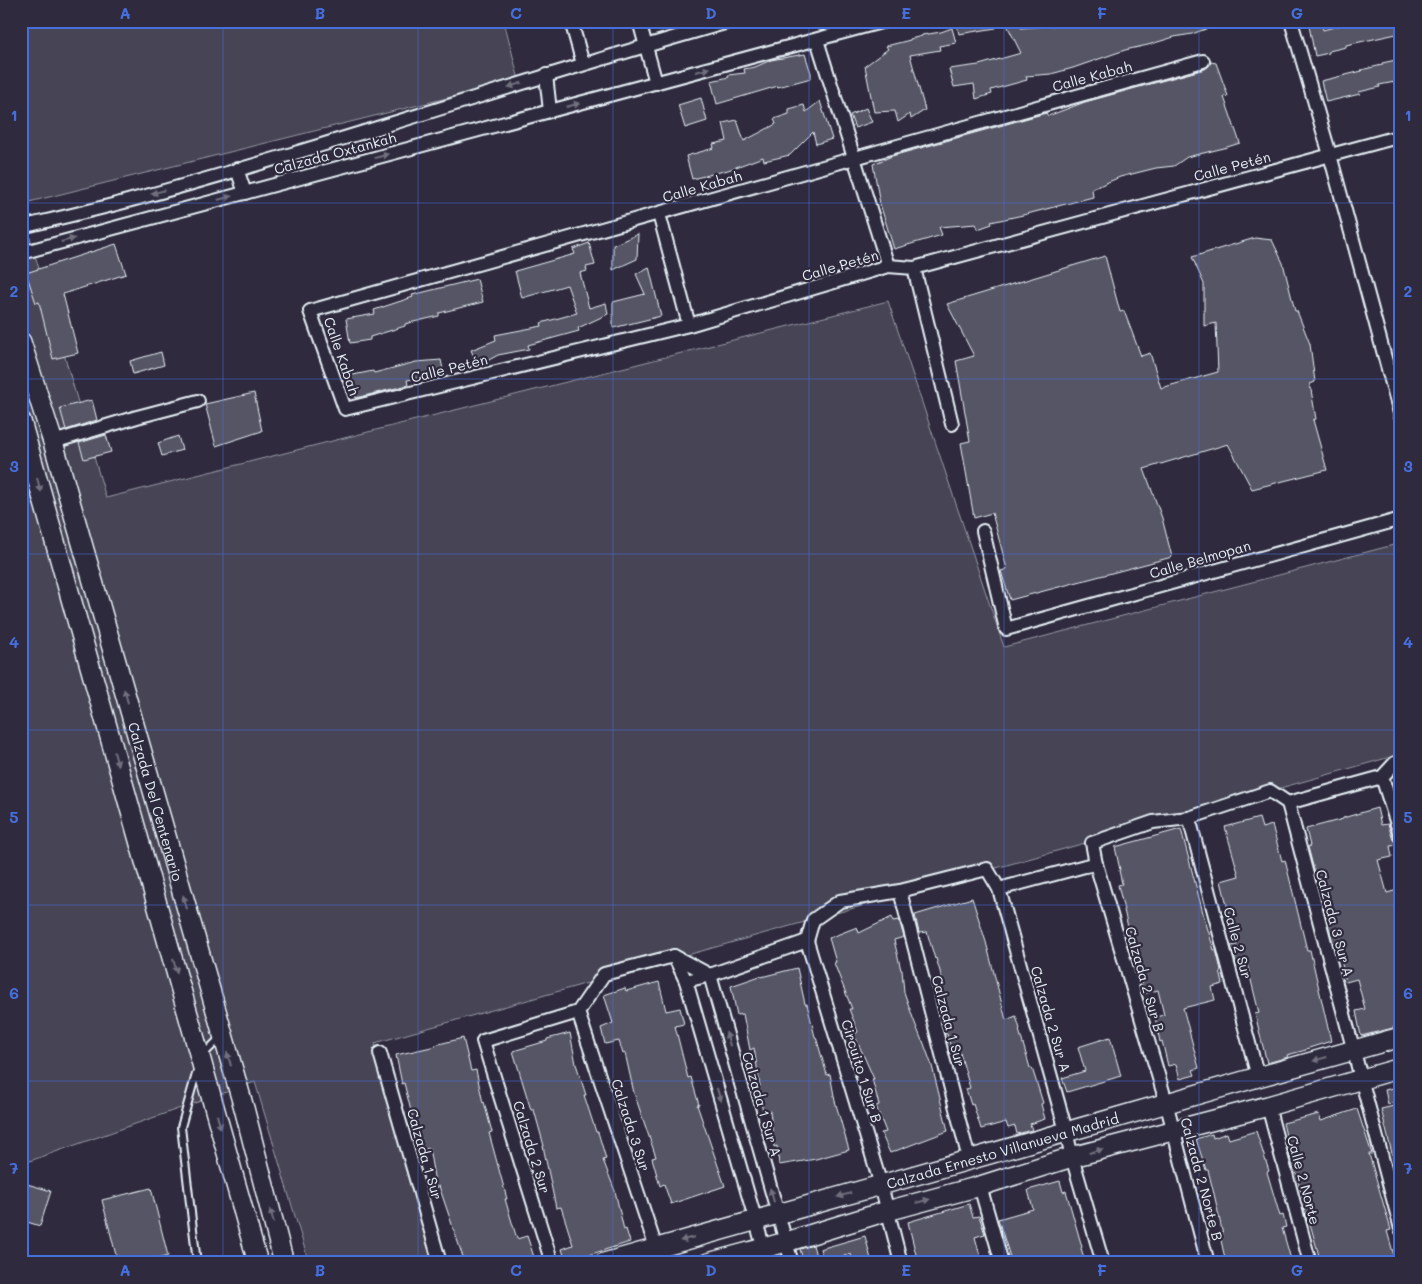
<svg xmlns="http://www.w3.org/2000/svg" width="1422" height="1284" font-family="Mali,sans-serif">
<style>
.green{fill:#464455;stroke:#979aa6}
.building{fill:#575565;stroke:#e8f1f8}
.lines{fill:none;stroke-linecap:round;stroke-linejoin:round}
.lane-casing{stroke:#e8f1f8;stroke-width:10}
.street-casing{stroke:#e8f1f8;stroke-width:16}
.secondary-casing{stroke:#e8f1f8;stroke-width:22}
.lane{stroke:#2f2a3d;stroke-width:6}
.street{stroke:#2f2a3d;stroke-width:12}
.secondary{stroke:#2f2a3d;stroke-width:19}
.oneway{fill:#70707e}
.grid{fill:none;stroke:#466fde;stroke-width:1;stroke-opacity:0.55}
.labels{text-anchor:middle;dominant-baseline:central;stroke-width:4.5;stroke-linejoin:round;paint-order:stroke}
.street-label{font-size:14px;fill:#e8f1f8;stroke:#2f2a3d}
.neatline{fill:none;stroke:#466fde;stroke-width:2}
.grid-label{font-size:16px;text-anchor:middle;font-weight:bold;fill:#466fde}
</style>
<rect width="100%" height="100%" fill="#2f2a3d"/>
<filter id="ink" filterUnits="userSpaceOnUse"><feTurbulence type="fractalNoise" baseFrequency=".02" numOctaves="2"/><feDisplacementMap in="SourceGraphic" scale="10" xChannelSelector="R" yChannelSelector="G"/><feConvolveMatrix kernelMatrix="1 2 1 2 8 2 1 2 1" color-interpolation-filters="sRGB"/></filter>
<g filter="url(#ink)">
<g class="green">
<polygon points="21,21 504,21 519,80 21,204"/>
<polygon points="21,207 106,498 888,301 1004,647 1401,543 1401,754 375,1043 436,1263 309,1263 255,1082 21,1164"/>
</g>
<g class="building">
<polygon points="956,21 996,21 996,28 959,34"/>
<polygon points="1005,21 1020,21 1021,28 1062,25 1075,21 1222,21 1222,23 1192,34 1174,37 1148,45 1125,50 1073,68 1051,74 1026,76 1027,80 991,90 992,94 976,99 974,84 954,87 949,69 979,65 1021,53"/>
<polygon points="1308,21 1321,21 1323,30 1357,21 1401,21 1401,33 1346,45 1346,47 1329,51 1329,53 1315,56"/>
<polygon points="952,28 956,43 939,46 940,50 910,55 925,110 911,119 910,114 898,122 895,111 874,112 865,66 888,49 886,46 910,40 910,39 922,36 922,35 941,32"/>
<polygon points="805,54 811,73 811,78 778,87 778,86 717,104 711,81 729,77 728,75 745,73 744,69 755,67 771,60"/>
<polygon points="1396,60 1400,81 1379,85 1380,87 1359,92 1360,94 1326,102 1321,81 1362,71 1361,70 1382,65 1382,63"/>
<polygon points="1211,62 1216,63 1228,96 1224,97 1240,143 1224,148 1187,157 1174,166 1156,168 1120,177 1092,189 1093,197 1023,215 991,222 992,224 978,229 976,224 939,227 942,235 894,249 880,204 873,164 892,156 1046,113 1048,116 1085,102 1205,69 1209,66"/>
<polygon points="701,98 707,121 685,128 678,105"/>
<polygon points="820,101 832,139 816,144 813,132 790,155 764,161 763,157 728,170 692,179 686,156 714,148 713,144 727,141 723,123 737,120 744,141 776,124 774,119 789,114 789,109 804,105 806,112"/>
<polygon points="866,108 872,122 855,128 850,115"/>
<polygon points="638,234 637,259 613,270 613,245"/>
<polygon points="1255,238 1272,240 1283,263 1295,311 1297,311 1310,344 1315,382 1310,384 1316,419 1313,420 1327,470 1252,489 1228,444 1144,469 1162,518 1172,557 1010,600 1001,571 1007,569 992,513 974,518 961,443 970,441 956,361 974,356 947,304 1105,256 1120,312 1124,311 1141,356 1150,353 1161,388 1218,372 1216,323 1204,326 1204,284 1192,257"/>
<polygon points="589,243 595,265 586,267 587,271 580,273 589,308 606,303 608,314 578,328 579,331 528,345 529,349 498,355 478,366 471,350 496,340 495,335 542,326 541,323 577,313 567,285 522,298 515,271 575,254 573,249"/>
<polygon points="116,244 126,274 63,294 78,353 53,359 39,302 36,303 26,273"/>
<polygon points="649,267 661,316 613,328 613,302 645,294 636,274"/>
<polygon points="477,279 483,302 439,313 439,316 405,324 405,326 370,337 370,340 350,343 346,319 375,314 374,310 413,297 412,295"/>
<polygon points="161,352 164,365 133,374 130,361"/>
<polygon points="441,360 444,374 407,380 408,385 356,398 348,376 373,371 374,373 416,362"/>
<polygon points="254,393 262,431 216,446 205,404"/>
<polygon points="92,400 97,420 66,430 60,408"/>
<polygon points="106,435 111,452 84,459 79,443"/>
<polygon points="178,436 182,450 162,456 158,443"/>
<polygon points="1377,808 1381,825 1388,824 1393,840 1399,845 1390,846 1392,857 1378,860 1387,893 1401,889 1401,1026 1361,1036 1356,1011 1365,1009 1357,979 1346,982 1337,942 1333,943 1308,847 1310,846 1306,829 1343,819 1343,818"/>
<polygon points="1259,818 1262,828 1272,825 1282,861 1285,860 1307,950 1310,950 1331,1041 1306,1049 1306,1050 1287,1055 1288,1057 1267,1063 1255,1014 1259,1013 1247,964 1237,966 1231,946 1237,945 1221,881 1239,876 1225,827"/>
<polygon points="1181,829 1203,913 1214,950 1216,950 1221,970 1220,971 1223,984 1212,987 1215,1000 1183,1008 1199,1068 1193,1070 1195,1075 1180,1079 1176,1064 1168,1066 1162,1041 1160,1042 1155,1017 1164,1015 1158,990 1144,994 1118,885 1122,884 1119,870 1120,870 1115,847"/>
<polygon points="972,898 986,942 1006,1020 1016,1016 1020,1029 1019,1030 1030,1068 1032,1068 1043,1103 1041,1104 1045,1119 1030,1124 1032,1130 1017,1134 1015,1126 1008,1128 1006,1122 981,1129 973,1104 971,1105 966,1089 970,1088 960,1053 953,1055 947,1034 945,1034 941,1017 944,1016 936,988 944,985 936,958 935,959 927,932 919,933 915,915"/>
<polygon points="892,917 893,921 899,920 904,937 894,940 901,970 902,970 904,992 913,1018 922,1041 923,1041 932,1066 948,1131 890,1153 881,1133 886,1132 876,1106 879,1105 872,1079 874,1079 854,1034 858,1032 849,1009 852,1009 834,963 836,962 829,938 857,927 859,933"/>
<polygon points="797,968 805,1004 807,1004 815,1037 816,1037 827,1075 830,1074 835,1101 849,1150 816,1159 779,1165 777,1146 774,1147 770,1111 764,1113 755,1087 760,1086 754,1048 750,1050 743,1014 737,1015 731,986 760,976 761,977"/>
<polygon points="659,982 666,1011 680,1008 684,1024 675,1026 688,1078 691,1077 699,1105 697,1105 725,1186 671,1204 664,1184 660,1186 652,1158 656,1157 634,1093 625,1053 623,1054 619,1041 605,1044 601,1028 613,1023 604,995 625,988 626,991"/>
<polygon points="570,1033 576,1064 586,1095 584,1095 596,1132 598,1132 606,1159 603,1160 615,1191 624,1230 626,1229 630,1242 566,1262 562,1249 573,1245 561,1207 556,1208 543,1146 544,1146 534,1110 531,1110 513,1051 547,1041 547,1039"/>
<polygon points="1110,1037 1121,1076 1067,1092 1062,1078 1085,1071 1078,1047"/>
<polygon points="463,1038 471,1071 476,1070 483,1103 484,1102 492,1132 489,1133 507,1199 505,1199 517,1239 527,1236 536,1263 465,1263 439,1186 436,1188 429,1148 423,1150 413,1119 404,1083 402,1084 396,1055 436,1046 435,1045"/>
<polygon points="1401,1086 1401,1101 1388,1104 1385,1090"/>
<polygon points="1394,1106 1401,1136 1401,1169 1396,1170 1381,1109"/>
<polygon points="1357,1109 1372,1154 1369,1154 1391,1230 1387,1231 1396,1263 1321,1263 1309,1220 1307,1221 1304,1208 1305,1208 1296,1173 1295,1174 1289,1153 1290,1153 1283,1123 1319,1114 1321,1121"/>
<polygon points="1256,1131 1269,1171 1267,1172 1280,1216 1283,1215 1286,1227 1282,1228 1292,1263 1226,1263 1220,1236 1223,1235 1215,1198 1208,1170 1206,1170 1196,1139 1212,1134 1213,1138 1227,1133 1229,1139"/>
<polygon points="1060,1181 1063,1192 1066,1191 1082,1247 1081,1248 1084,1258 1073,1261 1073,1263 1012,1263 998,1219 1033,1209 1028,1190"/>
<polygon points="27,1184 51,1191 40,1226 21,1220 21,1202"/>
<polygon points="151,1188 168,1256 142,1263 118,1263 102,1200"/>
<polygon points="969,1204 973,1217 979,1216 985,1234 975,1237 982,1263 918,1263 908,1222"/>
<polygon points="865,1236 872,1263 853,1263 851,1254 824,1261 820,1249"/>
<polygon points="813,1245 816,1256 803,1260 800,1249"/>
</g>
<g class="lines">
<g class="lane-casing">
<g id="lane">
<polyline points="202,1056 220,1038"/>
<polyline points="197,1263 181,1127 198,1067"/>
</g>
</g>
<g class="street-casing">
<g id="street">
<polyline points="571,21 583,64"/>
<polyline points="639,21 656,83"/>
<polyline points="1291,21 1330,155 1401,417"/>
<polyline points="817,40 888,266"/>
<path d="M 1203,61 C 905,143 608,228 310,311 L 345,409 L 689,325 L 888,266 L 914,268 L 1401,136"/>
<polyline points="546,75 550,111"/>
<polyline points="237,169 245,193"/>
<polyline points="659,214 689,325"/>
<path d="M 21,227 C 55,219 90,211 124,202 C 328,147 528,78 732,21"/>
<polyline points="21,253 885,21"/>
<polyline points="914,268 952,424"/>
<polyline points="53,442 137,417 198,401"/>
<polyline points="983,531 1006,629 1401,519"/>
<polyline points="1382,777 1401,837"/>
<polyline points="1288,803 1401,1229"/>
<polyline points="1189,818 1258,1077"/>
<polyline points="999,889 1085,866 1096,864"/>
<polyline points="900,891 969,1159"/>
<polyline points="807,941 813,920 840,901 900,891 987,869 999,889 1066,1131 1072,1157 1103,1263"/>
<polyline points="807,941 881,1185 901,1263"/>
<polyline points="674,956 686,981 768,1263"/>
<polyline points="710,975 792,1263"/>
<polyline points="686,981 710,975 807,941"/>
<polyline points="578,1012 656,1248"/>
<polyline points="380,1053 440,1263"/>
<polyline points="1268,1106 1310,1263"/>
<polyline points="980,1186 1002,1263"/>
<polyline points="552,1263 483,1041 578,1012 604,974 674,956 710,975"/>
<polyline points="1208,1263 1166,1102 1096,864 1092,843 1153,822 1189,818 1270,791 1288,803 1382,777 1395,763 1401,761"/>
</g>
</g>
<g class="secondary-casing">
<g id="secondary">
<path id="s1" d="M 21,342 L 53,442 L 244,1108 L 284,1263"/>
<polyline points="21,421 258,1263"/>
<path id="s2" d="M 604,1263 L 881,1185 L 1258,1077 L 1401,1037"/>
<polyline points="708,1263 786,1242 887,1211 980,1186 1072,1157 1268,1106 1401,1068"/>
</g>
</g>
<use href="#lane" class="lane"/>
<use href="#street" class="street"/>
<use href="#secondary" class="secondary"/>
</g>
<defs><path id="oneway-solid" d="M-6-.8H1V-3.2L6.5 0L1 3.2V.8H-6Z" transform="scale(1.25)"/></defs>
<g class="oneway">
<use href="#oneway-solid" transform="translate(703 70) rotate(-15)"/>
<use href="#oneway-solid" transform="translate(515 85) rotate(163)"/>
<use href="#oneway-solid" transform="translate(573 105) rotate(-15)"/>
<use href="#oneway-solid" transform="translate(382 156) rotate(-15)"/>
<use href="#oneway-solid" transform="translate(158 192) rotate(164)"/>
<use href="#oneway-solid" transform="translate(225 198) rotate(-15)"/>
<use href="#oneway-solid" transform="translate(68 240) rotate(-15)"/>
<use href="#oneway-solid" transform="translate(39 485) rotate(74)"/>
<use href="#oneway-solid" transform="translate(126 696) rotate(-106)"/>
<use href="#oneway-solid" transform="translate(116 759) rotate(74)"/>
<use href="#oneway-solid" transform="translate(185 902) rotate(-106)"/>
<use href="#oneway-solid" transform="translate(175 966) rotate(74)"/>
<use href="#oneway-solid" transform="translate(728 1039) rotate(-106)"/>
<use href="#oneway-solid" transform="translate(229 1059) rotate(-106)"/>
<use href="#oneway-solid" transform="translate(1320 1059) rotate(164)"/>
<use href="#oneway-solid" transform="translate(719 1095) rotate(73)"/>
<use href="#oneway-solid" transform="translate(219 1122) rotate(74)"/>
<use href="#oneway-solid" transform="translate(1096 1151) rotate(-15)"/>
<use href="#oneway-solid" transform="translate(772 1195) rotate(-106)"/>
<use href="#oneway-solid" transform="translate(844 1195) rotate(164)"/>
<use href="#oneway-solid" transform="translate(923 1201) rotate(-15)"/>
<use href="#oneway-solid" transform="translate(272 1216) rotate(-105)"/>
<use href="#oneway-solid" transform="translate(687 1239) rotate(165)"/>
</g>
</g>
<path class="grid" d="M 223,21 L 223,1263M 418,21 L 418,1263M 613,21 L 613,1263M 809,21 L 809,1263M 1004,21 L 1004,1263M 1199,21 L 1199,1263M 21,203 L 1401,203M 21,379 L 1401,379M 21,554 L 1401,554M 21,730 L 1401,730M 21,905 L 1401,905M 21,1081 L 1401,1081"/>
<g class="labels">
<g class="street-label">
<text transform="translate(1092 76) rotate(-15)">Calle Kabah</text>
<text transform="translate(335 153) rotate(-15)">Calzada Oxtankah</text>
<text transform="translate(1232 166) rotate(-15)">Calle Petén</text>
<text transform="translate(702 186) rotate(-16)">Calle Kabah</text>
<text transform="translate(840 265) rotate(-16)">Calle Petén</text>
<text transform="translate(342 356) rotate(71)">Calle Kabah</text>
<text transform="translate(449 368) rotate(-14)">Calle Petén</text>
<text transform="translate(1200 559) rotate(-16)">Calle Belmopan</text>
<text stroke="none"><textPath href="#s1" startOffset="479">Calzada Del Centenario</textPath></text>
<text transform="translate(1335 923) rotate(75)">Calzada 3 Sur A</text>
<text transform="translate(1238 943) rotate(75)">Calle 2 Sur</text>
<text transform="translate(1145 979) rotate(74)">Calzada 2 Sur B</text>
<text transform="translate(1051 1019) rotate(74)">Calzada 2 Sur A</text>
<text transform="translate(949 1021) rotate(75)">Calzada 1 Sur</text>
<text transform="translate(862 1071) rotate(73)">Circuito 1 Sur B</text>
<text transform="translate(762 1104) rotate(74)">Calzada 1 Sur A</text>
<text transform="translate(631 1125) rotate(72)">Calzada 3 Sur</text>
<text transform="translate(532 1147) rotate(73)">Calzada 2 Sur</text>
<text stroke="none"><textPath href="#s2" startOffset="414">Calzada Ernesto Villanueva Madrid</textPath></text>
<text transform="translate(425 1154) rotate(74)">Calzada 1 Sur</text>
<text transform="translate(1202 1179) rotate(75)">Calzada 2 Norte B</text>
<text transform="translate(1304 1180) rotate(75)">Calle 2 Norte</text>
</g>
</g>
<rect width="1422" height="1284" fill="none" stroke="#2f2a3d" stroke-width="55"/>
<rect x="28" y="28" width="1366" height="1228" class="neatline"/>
<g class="grid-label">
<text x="125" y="19">A</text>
<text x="320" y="19">B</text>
<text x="516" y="19">C</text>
<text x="711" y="19">D</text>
<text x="906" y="19">E</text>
<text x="1102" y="19">F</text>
<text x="1297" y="19">G</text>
<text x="14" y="121">1</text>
<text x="1408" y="121">1</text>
<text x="14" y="297">2</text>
<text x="1408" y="297">2</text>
<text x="14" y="472">3</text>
<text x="1408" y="472">3</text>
<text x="14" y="648">4</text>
<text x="1408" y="648">4</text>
<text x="14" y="823">5</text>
<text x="1408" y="823">5</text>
<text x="14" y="999">6</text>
<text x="1408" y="999">6</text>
<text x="14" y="1174">7</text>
<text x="1408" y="1174">7</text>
<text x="125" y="1276">A</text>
<text x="320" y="1276">B</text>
<text x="516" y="1276">C</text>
<text x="711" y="1276">D</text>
<text x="906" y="1276">E</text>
<text x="1102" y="1276">F</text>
<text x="1297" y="1276">G</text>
</g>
</svg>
